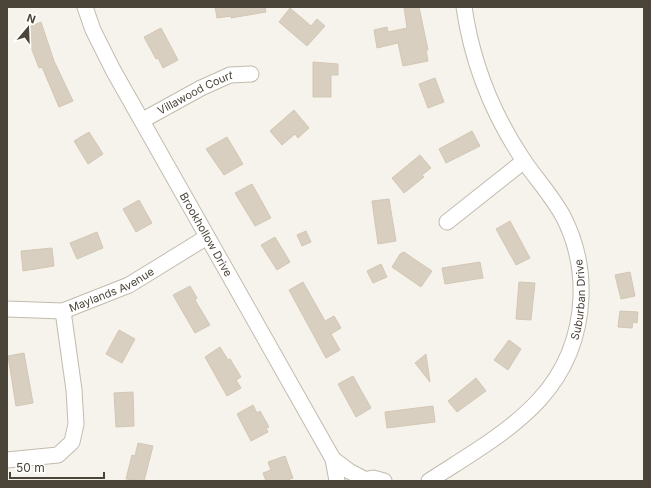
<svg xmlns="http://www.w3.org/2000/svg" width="651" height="488" font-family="Inter,sans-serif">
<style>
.building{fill:#d8cfc1;stroke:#d3c7b4}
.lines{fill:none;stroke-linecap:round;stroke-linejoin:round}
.street-casing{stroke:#c2bbae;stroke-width:17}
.street{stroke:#fff;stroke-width:15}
.labels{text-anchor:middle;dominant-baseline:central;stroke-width:3;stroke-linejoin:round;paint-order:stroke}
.street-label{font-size:11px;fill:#4b4439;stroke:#fff}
</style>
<rect width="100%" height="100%" fill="#f6f3ec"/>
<g class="building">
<polygon points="215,7 265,7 266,12 231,18 231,16 217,18"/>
<polygon points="404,7 419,7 428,50 426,50 428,61 403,66 398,43 377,48 374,30 387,27 388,32 407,28"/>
<polygon points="290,8 311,26 317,19 325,26 307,46 279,22"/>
<polygon points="41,22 54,61 73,101 59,107 42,67 39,68 24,29"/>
<polygon points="161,28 178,60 163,68 158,58 156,59 144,37"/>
<polygon points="313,62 338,64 338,75 331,75 331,97 313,97"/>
<polygon points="435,78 444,102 428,108 419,84"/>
<polygon points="294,110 309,128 298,138 295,134 282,145 270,131"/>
<polygon points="472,131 480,146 446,163 439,149"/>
<polygon points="89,132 103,154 88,164 74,141"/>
<polygon points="227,137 243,164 224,175 206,149"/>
<polygon points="420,155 431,168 422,175 424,177 404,193 392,178"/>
<polygon points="252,184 271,218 255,226 235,193"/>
<polygon points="389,199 396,241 378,244 372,201"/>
<polygon points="139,200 152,223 136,232 123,209"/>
<polygon points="510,221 530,258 516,265 496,229"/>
<polygon points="306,231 311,242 302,246 297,235"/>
<polygon points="97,232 103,248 77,259 70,243"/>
<polygon points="275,237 290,262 277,270 261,245"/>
<polygon points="52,248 54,266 23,271 21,251"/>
<polygon points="404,252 432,271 421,287 392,267 400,254"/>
<polygon points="480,262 483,278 445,284 442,268"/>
<polygon points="381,264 387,277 373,283 367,271"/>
<polygon points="630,272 635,296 621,299 615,275"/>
<polygon points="303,282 325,321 334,316 341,328 331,334 340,350 326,358 289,290"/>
<polygon points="519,282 535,283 531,320 516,319"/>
<polygon points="190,286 197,298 195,300 210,325 195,333 173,295"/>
<polygon points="620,311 638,312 637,323 633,322 632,328 618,327"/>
<polygon points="119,330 135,339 122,363 106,354"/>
<polygon points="509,340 521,349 508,370 494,360"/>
<polygon points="220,347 228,360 230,359 241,377 236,380 241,388 227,396 205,357"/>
<polygon points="24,353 33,403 16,406 8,356"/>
<polygon points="426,354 430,382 415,363"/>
<polygon points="353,376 371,408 356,417 338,384"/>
<polygon points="476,378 486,391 457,412 448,401"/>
<polygon points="133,392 134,426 116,427 114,393"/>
<polygon points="253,405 257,413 260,411 269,427 266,428 268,432 251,441 237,414"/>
<polygon points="433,406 435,422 387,428 385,412"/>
<polygon points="138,443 153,446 144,481 126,479 132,455 135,456"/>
<polygon points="285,456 293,478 285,481 266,481 263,473 271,470 268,462"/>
</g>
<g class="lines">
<g class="street-casing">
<g id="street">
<path id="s1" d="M 85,7 L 93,30 L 113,70 L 333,459 L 337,481"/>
<path id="s2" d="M 143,120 L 201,88 L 230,75 L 251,74"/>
<polyline points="447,222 524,161"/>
<path id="s3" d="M 7,309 L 63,311 L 129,285 L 207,237"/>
<polyline points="333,459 349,471 364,479"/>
<polyline points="7,460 58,455 72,442 76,424 74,390 63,311"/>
<polyline points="358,481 373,478 384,481"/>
<path id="s4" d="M 429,481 C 503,433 577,396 581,297 C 582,270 576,242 564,218 C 553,197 537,180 524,161 C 493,115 472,62 464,7"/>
</g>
</g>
<use href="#street" class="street"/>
</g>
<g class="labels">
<g class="street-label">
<text stroke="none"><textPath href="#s2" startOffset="59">Villawood Court</textPath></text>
<text stroke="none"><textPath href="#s1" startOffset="258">Brookhollow Drive</textPath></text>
<text stroke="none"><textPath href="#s3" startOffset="109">Maylands Avenue</textPath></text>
<text stroke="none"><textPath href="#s4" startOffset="248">Suburban Drive</textPath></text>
</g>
</g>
<rect width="651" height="488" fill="none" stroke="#4b4439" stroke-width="16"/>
<g transform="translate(28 28) rotate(19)" stroke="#ffffff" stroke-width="3" paint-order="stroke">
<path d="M0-3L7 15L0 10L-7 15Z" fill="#4b4439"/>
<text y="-6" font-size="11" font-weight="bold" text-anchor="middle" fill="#4b4439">N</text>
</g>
<path d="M10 472v6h94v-6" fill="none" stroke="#4b4439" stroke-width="2"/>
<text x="16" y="472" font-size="12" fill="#4b4439" stroke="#ffffff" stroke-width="3" paint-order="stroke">50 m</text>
</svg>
